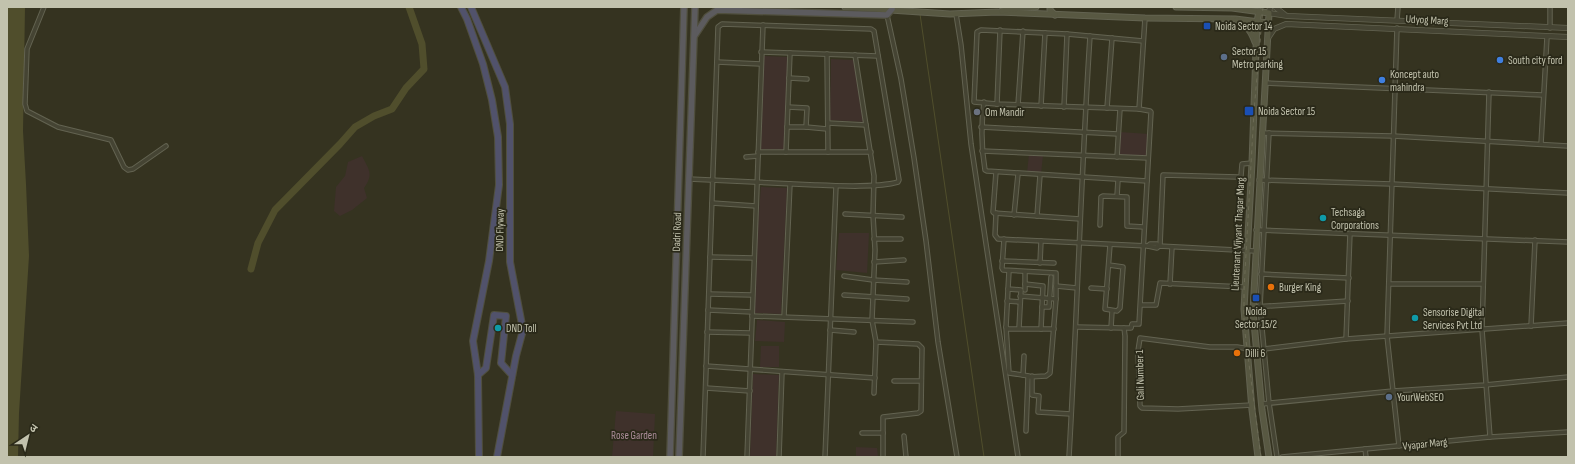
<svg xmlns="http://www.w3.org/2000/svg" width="1575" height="464" font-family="'Sofia Sans Condensed','Noto Sans Devanagari',sans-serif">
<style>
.green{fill:#3f312b}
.water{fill:#504e2c}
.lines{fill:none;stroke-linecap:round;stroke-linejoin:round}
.stream{stroke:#504e2c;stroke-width:1}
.river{stroke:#504e2c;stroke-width:7}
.minor-casing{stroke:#636351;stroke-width:5.5}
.tertiary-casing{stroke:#636351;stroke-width:6}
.secondary-casing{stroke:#636351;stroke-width:7}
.trunk-casing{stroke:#504f3e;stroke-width:8}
.motorway-casing{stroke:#504f3e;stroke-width:8}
.minor{stroke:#454433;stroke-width:3.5}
.tertiary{stroke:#454433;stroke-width:4.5}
.secondary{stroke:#585842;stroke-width:5}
.trunk{stroke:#5c5b5e;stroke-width:5.5}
.motorway{stroke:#51526b;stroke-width:6}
.rail{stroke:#6c6b55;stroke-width:1;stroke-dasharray:4 4;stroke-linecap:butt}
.transit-dot{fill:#1a4fb4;stroke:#2a2919;stroke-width:1.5}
.service-dot{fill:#5c6f8a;stroke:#2a2919;stroke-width:1.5}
.shop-dot{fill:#3f7fe0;stroke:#2a2919;stroke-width:1.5}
.worship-dot{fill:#6b7280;stroke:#2a2919;stroke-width:1.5}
.culture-dot{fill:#0f9aa8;stroke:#2a2919;stroke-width:1.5}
.food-dot{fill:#e8710a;stroke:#2a2919;stroke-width:1.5}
.labels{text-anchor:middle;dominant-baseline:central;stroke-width:3.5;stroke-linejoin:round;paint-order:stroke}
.street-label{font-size:11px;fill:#c2c2ad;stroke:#2a2919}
.poi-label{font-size:11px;fill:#c2c2ad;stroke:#2a2919;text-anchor:start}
.park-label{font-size:11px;fill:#ac8d9a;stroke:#2a2919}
</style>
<rect width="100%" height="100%" fill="#353320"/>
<g class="green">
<polygon points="764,56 788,57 784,150 761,149"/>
<polygon points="831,59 854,60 864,122 830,120"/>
<polygon points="1120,132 1149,134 1147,158 1118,155"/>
<polygon points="1029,154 1043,155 1041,174 1027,173"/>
<path d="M 362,156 C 369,170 374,174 364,188 L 367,198 L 352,210 L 340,216 L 334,211 L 336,187 L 345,176 L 348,162 Z"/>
<polygon points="761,187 787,188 781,314 755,313 752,295"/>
<polygon points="839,233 869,233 867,273 836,270"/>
<polygon points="757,320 785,322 784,342 755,341"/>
<polygon points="761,346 779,346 779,367 760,367"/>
<polygon points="753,374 779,375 776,457 750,457"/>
<polygon points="616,411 655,414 653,457 612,457"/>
<polygon points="856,447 877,448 878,457 856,457"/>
</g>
<polygon class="water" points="7,7 25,7 23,131 26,184 29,256 19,413 18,457 7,457"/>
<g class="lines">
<polyline class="stream" points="920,14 984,457"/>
<polyline class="river" points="251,269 258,243 275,210 340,144 355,127 374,116 392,109 406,88 424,69 422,44 409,7"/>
<g class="minor-casing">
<g id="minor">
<polyline points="44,7 27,49 25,104 27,111 58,127 111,140 124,167 128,170 133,169 166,146"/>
<polyline points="1550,7 1550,28"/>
<polyline points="956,14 961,45 971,144 1018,457"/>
<polyline points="887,15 901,79 914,158 926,241 938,342 957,457"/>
<polyline points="1397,20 1398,7"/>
<polyline points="1397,28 1387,336 1399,446"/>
<polyline points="761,52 878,56"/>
<polyline points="827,54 828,152"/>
<polyline points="855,55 874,176 873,215 875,250 872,320 876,342 918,344 922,348 921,411 918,413 883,417 883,457"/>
<polyline points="717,62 761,64"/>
<polyline points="789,78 807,79"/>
<polyline points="1265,83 1543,95"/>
<polyline points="1489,92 1482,330 1490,437"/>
<path d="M 984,102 C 981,125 981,147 985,170 L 987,171 L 1147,181"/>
<polyline points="997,104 1000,30"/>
<polyline points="1018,105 1023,31"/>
<polyline points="1041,106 1045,33"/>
<polyline points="788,107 807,108 806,127"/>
<polyline points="1064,107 1067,34"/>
<polyline points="1107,108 1112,38"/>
<polyline points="1139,109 1145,18"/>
<polyline points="828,123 866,125"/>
<polyline points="787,127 806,127 827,129"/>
<polyline points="981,127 1118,134"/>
<polyline points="1262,133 1393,136 1568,146"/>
<polyline points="1269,133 1260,307 1269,403 1277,457"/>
<polyline points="1541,144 1547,37"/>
<polyline points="982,151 1148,158"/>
<polyline points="758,152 871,152"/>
<polyline points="786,152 790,53"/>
<polyline points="746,157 758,156"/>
<polyline points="1117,157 1120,109"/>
<polyline points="996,172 993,212 994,213 1080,219"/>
<path d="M 689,179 C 731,181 773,183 815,185 C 838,186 878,188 898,182 L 899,180 L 874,31 L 871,29 L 722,24 L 718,27 L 703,457"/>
<polyline points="1259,180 1392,184 1568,193"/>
<polyline points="1117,196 1118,180"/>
<polyline points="712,203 756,206"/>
<polyline points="996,213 995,235 998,239 1148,246 1157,248 1159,246 1255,251"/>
<polyline points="845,214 902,217"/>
<polyline points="1014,215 1018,174"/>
<polyline points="1037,216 1040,175"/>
<polyline points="1100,225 1101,197 1103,196 1127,197 1127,226 1144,227"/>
<polyline points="1256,230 1568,242"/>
<polyline points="874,239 901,239"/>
<polyline points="1004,239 1002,268 1003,270 1056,273 1056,299 1050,373 1046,376 1028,377 1026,431"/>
<polyline points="1148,246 1150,244 1157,244 1158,246"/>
<polyline points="1160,246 1163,175 1238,177 1241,176 1242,164 1252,163"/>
<polyline points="710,257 754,258"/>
<polyline points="1002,261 1054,263"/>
<polyline points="874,262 904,260"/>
<polyline points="1040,263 1041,241"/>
<polyline points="1109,265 1123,267 1120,308 1117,311 1105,309 1110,245"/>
<polyline points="1009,271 1008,289 1021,290 1019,328"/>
<polyline points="1261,274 1349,278"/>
<polyline points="844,276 873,280 907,282"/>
<polyline points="1025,284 1043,286 1041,329"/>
<polyline points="1170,284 1172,247"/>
<polyline points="1389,284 1483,284"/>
<polyline points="1056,286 1077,288"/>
<polyline points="1091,288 1107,289"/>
<polyline points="1008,289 1006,327 1008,329 1054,329"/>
<polyline points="1025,290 1025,272"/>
<polyline points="709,294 752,295"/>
<polyline points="844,295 907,299"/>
<polyline points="1020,296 1056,299"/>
<polyline points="1007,301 1020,302"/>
<polyline points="1141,305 1156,305 1160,283 1244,287"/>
<polyline points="1042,307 1049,307 1051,277"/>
<polyline points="1253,307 1348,301"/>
<polyline points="708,310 752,312"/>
<polyline points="752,316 913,322"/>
<polyline points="784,317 790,184"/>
<polyline points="1531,326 1535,240"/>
<polyline points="1006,327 1009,373 1029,376"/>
<polyline points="1076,327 1124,328 1125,336 1124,432 1118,437 1118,457"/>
<polyline points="1111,328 1112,311"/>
<polyline points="1124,328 1131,328 1132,324 1139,324 1151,112 1150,111 1139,109 997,104 974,102 977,32 981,30 1067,34 1143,41"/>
<polyline points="830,330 854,332"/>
<polyline points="707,332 751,333"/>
<polyline points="1346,339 1350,233"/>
<polyline points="1264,349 1346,339 1568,323"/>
<polyline points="706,366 875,378"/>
<polyline points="1023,375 1024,356"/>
<polyline points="1032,376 1032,395 1039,396 1038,412 1071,414"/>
<polyline points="894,381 921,381"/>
<polyline points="706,388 750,391"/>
<polyline points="874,393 876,342"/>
<polyline points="1261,404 1393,391 1485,385 1568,377"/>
<polyline points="1252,405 1178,409 1142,408 1140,406 1138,351 1140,338 1210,347 1237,347 1256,350"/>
<polyline points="862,433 883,433"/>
<polyline points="904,436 906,457"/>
<polyline points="1365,449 1366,457"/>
<polyline points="747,457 763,25"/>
<polyline points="779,457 782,372"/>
<polyline points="825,457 836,186"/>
<path d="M 1069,457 C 1077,317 1081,176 1090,36"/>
<polyline points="1282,457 1490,437 1568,432"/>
</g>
</g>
<g class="tertiary-casing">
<g id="tertiary">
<polyline points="1270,7 1269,13 1288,16 1568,28"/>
<polyline points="1275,7 1284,14"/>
<polyline points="1268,38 1274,29 1286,24 1568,37"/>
</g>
</g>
<g class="secondary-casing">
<g id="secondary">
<polyline points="845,7 950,14 997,12 1145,18 1235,19 1268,23"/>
<polyline points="1050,7 1050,10 1055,15"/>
<polyline points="1176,7 1232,8 1269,13 1253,311 1262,410 1269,457"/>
<polyline points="1002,11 1010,9 1036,7"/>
<path d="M 1237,20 C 1247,26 1251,31 1255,42"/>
<polyline points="1258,457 1252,410 1244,309 1252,163 1257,22 1259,11"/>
</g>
</g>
<g class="trunk-casing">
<g id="trunk">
<polyline points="695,35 707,17 717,10 887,15 892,9"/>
<polyline points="670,457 684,7"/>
<polyline points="679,457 695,7"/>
</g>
</g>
<g class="motorway-casing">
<g id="motorway">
<polyline points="461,7 467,19 483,64 492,100 498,137 499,185 489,261 473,341 478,375 479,457"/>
<polyline points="471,7 505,87 510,124 510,262 523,330 516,356 497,457"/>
<polyline points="478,375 486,368 494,315 506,316 501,363 512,375"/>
</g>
</g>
<use href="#minor" class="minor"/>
<use href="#tertiary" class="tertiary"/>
<use href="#secondary" class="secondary"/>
<use href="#trunk" class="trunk"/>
<use href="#motorway" class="motorway"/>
<polyline class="rail" points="1261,457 1244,325 1244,290 1254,111 1263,7"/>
</g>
<g class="transit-dot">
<rect x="1203" y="22" width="8" height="8" rx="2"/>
<rect x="1244" y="106" width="10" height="10" rx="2"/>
<rect x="1252" y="294" width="8" height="8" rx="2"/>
</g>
<g class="service-dot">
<circle cx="1224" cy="57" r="4"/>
<circle cx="1389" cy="397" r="4"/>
</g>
<g class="shop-dot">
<circle cx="1500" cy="60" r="4"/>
<circle cx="1382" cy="80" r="4"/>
</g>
<circle class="worship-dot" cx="977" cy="112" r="4"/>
<g class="culture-dot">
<circle cx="1323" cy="218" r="4"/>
<circle cx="1415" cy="318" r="4"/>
<circle cx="498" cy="328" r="4"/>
</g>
<g class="food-dot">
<circle cx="1271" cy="287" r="4"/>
<circle cx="1237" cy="353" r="4"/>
</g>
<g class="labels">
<g class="street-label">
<text transform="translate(1427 20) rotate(3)">Udyog Marg</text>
<text transform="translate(500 230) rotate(-89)">DND Flyway</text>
<text transform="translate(677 232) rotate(-88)">Dadri Road</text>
<text transform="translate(1238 234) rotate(-87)">Lieutenant Vijyant Thapar Marg</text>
<text transform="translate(1140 375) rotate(-91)">Gali Number 1</text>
<text transform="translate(1425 444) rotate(-6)">Vyapar Marg</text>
</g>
<g class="poi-label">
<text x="1215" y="26">Noida Sector 14</text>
<text x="1232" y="51">Sector 15<tspan x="1232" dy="13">Metro parking</tspan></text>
<text x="1508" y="60">South city ford</text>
<text x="1390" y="74">Koncept auto<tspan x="1390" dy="13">mahindra</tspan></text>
<text x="1258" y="111">Noida Sector 15</text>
<text x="985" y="112">Om Mandir</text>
<text x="1331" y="212">Techsaga<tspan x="1331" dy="13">Corporations</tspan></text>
<text x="1279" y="287">Burger King</text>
<text x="1256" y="311" text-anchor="middle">Noida<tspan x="1256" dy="13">Sector 15/2</tspan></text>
<text x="1423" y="312">Sensorise Digital<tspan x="1423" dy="13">Services Pvt Ltd</tspan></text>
<text x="506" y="328">DND Toll</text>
<text x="1245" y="353">Dilli 6</text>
<text x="1397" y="397">YourWebSEO</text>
</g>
<g class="park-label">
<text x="634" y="435">Rose Garden</text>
</g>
</g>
<rect width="1575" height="464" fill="none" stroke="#c2c2ad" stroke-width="16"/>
<g transform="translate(28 436) rotate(35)" stroke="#2a2919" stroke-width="3" paint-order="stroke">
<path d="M0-3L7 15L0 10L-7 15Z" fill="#c2c2ad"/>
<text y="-6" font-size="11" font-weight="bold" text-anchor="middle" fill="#c2c2ad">उ</text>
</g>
</svg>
